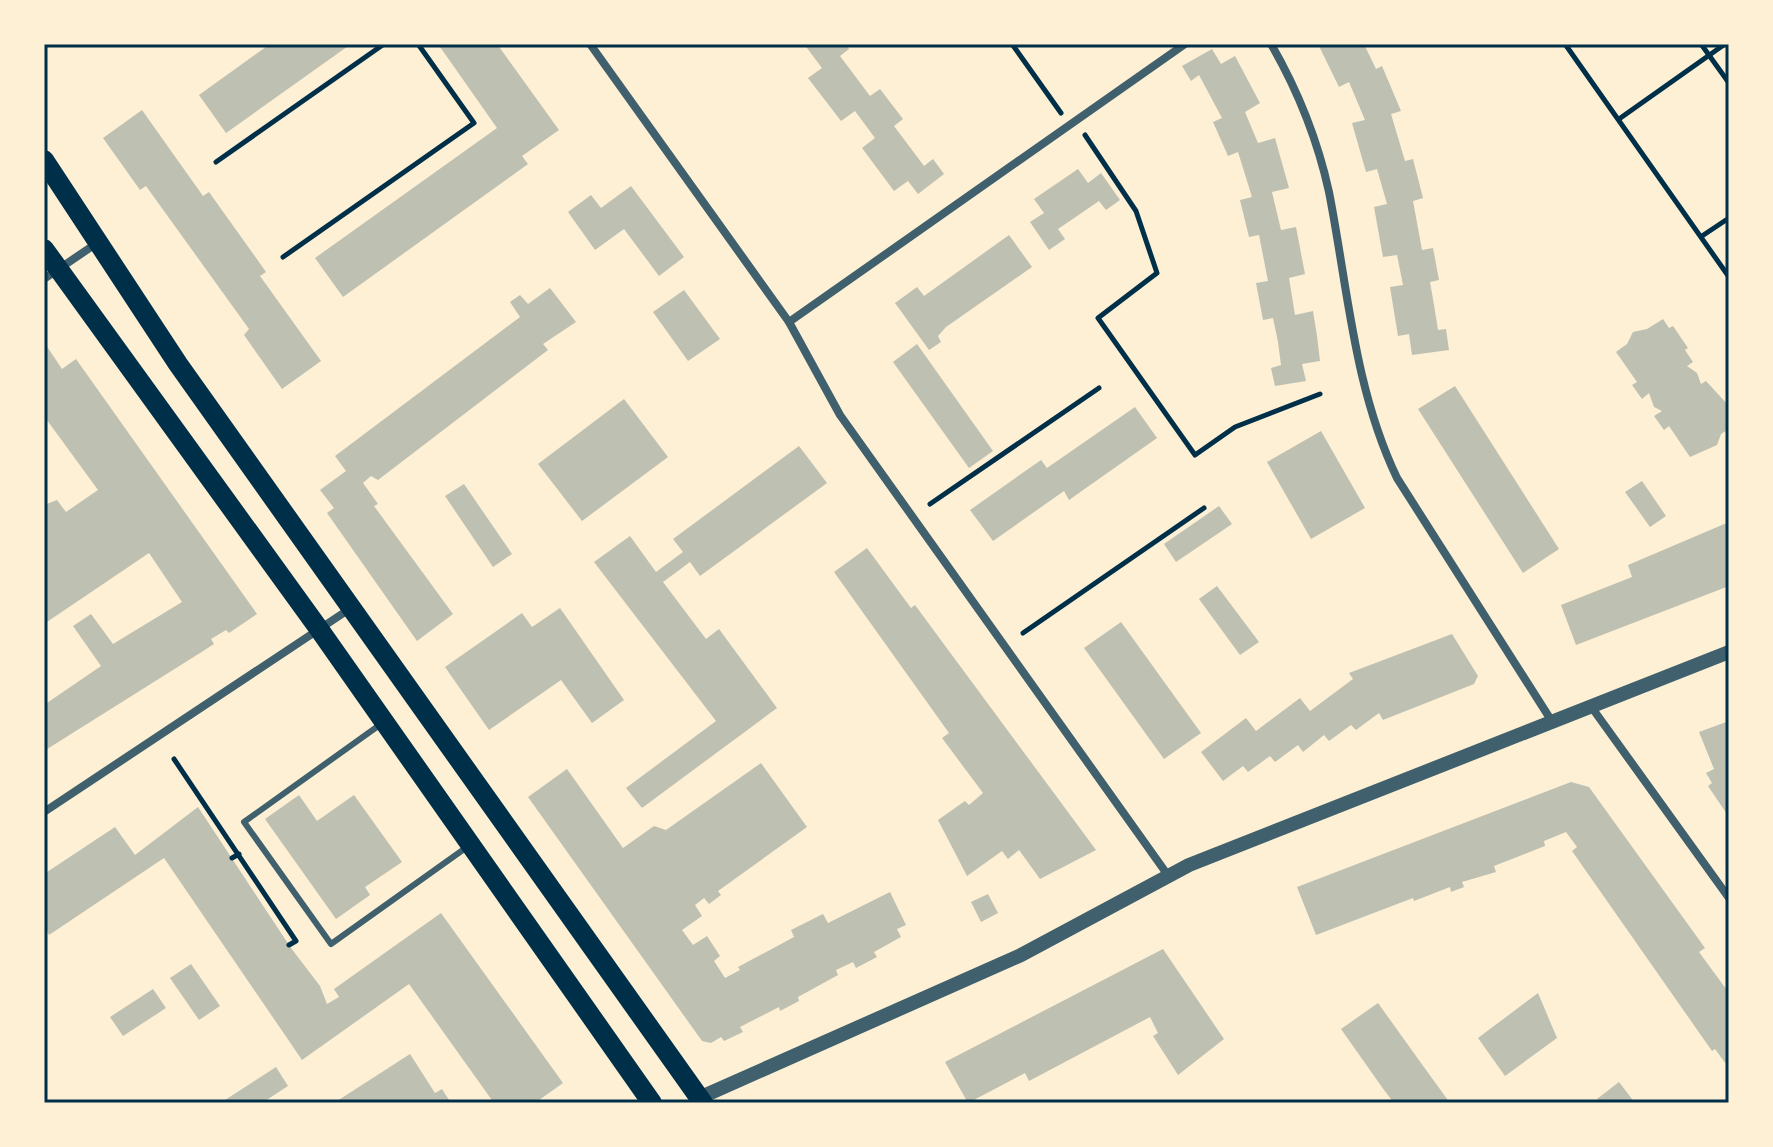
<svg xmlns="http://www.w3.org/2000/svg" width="1773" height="1147" font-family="Inter,sans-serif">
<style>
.building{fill:#bec0b2}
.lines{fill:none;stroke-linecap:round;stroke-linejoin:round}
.path{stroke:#003049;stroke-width:5}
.service{stroke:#3f606c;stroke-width:6}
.minor{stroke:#3f606c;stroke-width:8}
.tertiary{stroke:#3f606c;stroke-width:14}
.primary{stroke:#003049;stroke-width:20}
.neatline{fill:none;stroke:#003049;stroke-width:3}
</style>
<rect width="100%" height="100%" fill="#fdf0d5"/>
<g class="building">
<polygon points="270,44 351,44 226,133 199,95"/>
<polygon points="438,44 497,44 559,130 522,156 528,164 343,297 315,258 497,128"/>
<polygon points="804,44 846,44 849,49 840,56 870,96 880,89 903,119 894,126 924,166 933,159 944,174 918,194 908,181 894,191 862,148 875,138 855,111 841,121 808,78 822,68"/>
<polygon points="1318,44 1364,44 1376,69 1382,66 1401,111 1391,114 1405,161 1413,159 1423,198 1413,201 1422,250 1433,248 1439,280 1430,282 1434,305 1438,330 1446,329 1449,350 1412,355 1409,334 1398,336 1390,287 1403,285 1397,255 1383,257 1374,207 1387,204 1377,169 1366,172 1352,123 1365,120 1349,82 1339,87"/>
<polygon points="1212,49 1221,64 1235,56 1260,103 1245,112 1258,143 1275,138 1289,188 1272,192 1281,230 1296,227 1305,274 1289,278 1295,315 1313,311 1317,336 1320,361 1302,364 1306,381 1275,386 1271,368 1281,365 1278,342 1273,318 1263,320 1256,283 1268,281 1259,235 1249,237 1240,200 1252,197 1238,152 1228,156 1213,122 1222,118 1199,75 1191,81 1182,66"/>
<polygon points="142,110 203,196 209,192 254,255 266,272 260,276 321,361 282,389 244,335 249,329 146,186 140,190 103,138"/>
<polygon points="1078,169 1088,183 1101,173 1120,200 1106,210 1099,201 1058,229 1065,239 1049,250 1030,222 1044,213 1034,199"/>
<polygon points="631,186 684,257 659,276 624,229 595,250 568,212 591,195 601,208"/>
<polygon points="1009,235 1032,267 946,327 938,336 941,342 929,350 895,303 917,287 924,296"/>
<polygon points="550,288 576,322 543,344 548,350 378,480 371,476 363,483 378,504 374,506 453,614 417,641 327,513 334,508 320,490 346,471 335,456 520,317 510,302 520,295 528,304"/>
<polygon points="684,290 720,339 688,361 653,312"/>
<polygon points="1663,319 1669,328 1673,326 1688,348 1685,350 1693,362 1687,366 1697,373 1701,384 1706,381 1729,406 1729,429 1721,434 1717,445 1690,457 1669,426 1664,430 1654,416 1662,411 1654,407 1649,393 1642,399 1632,385 1637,382 1616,352 1627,344 1633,332 1647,329"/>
<polygon points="44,342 62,369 76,359 257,614 229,633 226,630 211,639 214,644 200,653 44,751 44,705 101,666 73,626 91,614 113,644 182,602 149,553 44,624 44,505 57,500 66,512 98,490 44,416"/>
<polygon points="917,344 993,451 969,468 893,362"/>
<polygon points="1455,386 1559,549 1523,573 1418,409"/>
<polygon points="624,399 668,457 582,521 538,464"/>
<polygon points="1135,407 1157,438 1069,500 1064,491 993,541 970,510 1041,460 1047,468"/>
<polygon points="1321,431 1365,508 1311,539 1267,462"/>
<polygon points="799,446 827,483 700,576 690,562 663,582 706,639 719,629 777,708 642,808 626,788 716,721 594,562 630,536 656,572 683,552 673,539"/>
<polygon points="1642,481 1666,516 1650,527 1625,492"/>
<polygon points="464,484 512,554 493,567 445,496"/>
<polygon points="1219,506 1232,524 1176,562 1164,544"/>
<polygon points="1729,522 1729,586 1576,645 1561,605 1632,577 1628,565"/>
<polygon points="867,548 911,608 915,605 1096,850 1040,879 1019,850 1008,859 1002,851 967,876 938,820 965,801 969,805 983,793 942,738 949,733 834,572"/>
<polygon points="1217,586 1259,642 1240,655 1199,599"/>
<polygon points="560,608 624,700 592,723 561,680 489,730 445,667 522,613 532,627"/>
<polygon points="1121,622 1201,733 1164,759 1084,648"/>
<polygon points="1452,634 1478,676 1474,684 1383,720 1379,713 1356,730 1351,725 1329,741 1324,735 1303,752 1298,745 1275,762 1270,756 1248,772 1243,766 1223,781 1201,752 1246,718 1256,731 1300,698 1310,711 1353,679 1349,673"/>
<polygon points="1729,721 1729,817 1708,786 1712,783 1706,773 1714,769 1699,732"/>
<polygon points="761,763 807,827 718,891 721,895 709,904 704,898 695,905 702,916 682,930 693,945 707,936 720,956 714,961 725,978 740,970 738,967 794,937 791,930 823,914 828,923 890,892 906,925 897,929 901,937 874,952 877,957 856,968 853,962 836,970 838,975 798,997 799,1001 780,1011 779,1007 740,1027 743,1032 724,1041 721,1037 711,1043 702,1041 528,797 567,769 623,848 654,826 666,830"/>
<polygon points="1571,782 1589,787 1705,948 1699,952 1729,993 1729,1068 1715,1049 1712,1051 1572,851 1577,847 1566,832 1544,841 1545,846 1494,866 1496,872 1462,882 1464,887 1451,892 1450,887 1414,901 1413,898 1316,935 1297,887"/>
<polygon points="299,795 317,821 354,795 402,862 365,887 370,895 336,919 265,819"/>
<polygon points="198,807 291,948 320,986 327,1004 339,997 334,989 441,913 563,1083 535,1103 494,1103 409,984 302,1060 164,858 49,935 47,931 44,933 44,874 115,827 135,855"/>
<polygon points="988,894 998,913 981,922 971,902"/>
<polygon points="1163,949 1224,1039 1178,1075 1153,1036 1158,1033 1150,1017 1029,1081 1025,1073 968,1103 945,1062"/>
<polygon points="191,964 220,1006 199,1020 170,978"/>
<polygon points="153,989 166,1008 123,1036 110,1017"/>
<polygon points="1538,993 1557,1038 1505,1076 1478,1038"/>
<polygon points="1378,1003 1421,1063 1450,1103 1394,1103 1384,1090 1341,1029"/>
<polygon points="410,1054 435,1093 442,1089 451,1103 334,1103"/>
<polygon points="276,1067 288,1086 262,1103 227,1103 225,1100"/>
<polygon points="1619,1082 1635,1103 1600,1103 1597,1099"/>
</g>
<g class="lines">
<g class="path">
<polyline points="1012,44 1061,113"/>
<polyline points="1565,44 1729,277"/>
<polyline points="1701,44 1729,83"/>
<polyline points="1619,119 1725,44"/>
<polyline points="1085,135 1136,211 1157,273 1098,318 1195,455 1235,427 1320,394"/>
<polyline points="216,162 384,44"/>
<polyline points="1702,236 1729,218"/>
<polyline points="283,257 474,123 418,44"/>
<polyline points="930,504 1099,388"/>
<polyline points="1023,633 1204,508"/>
<polyline points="174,759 296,941 289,945"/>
<polyline points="232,858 239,854"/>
</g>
<polyline class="service" points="381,724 244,822 331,944 467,847"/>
<g class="minor">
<polyline points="590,44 789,322 840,415 1167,874"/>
<path d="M 1271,44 C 1297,89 1318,142 1329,192 C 1348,289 1354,388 1397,478 L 1551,720"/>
<polyline points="44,279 97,243"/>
<polyline points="789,322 1185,44"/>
<polyline points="1590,705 1729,898"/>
<polyline points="44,812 351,608"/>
</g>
<polyline class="tertiary" points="699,1098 1021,955 1189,865 1729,652"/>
<g class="primary">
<polyline points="44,160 178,364 703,1103"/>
<polyline points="44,249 319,629 652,1103"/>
</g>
</g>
<rect width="1773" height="1147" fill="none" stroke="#fdf0d5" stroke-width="92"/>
<rect x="46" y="46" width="1681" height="1055" class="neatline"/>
</svg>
